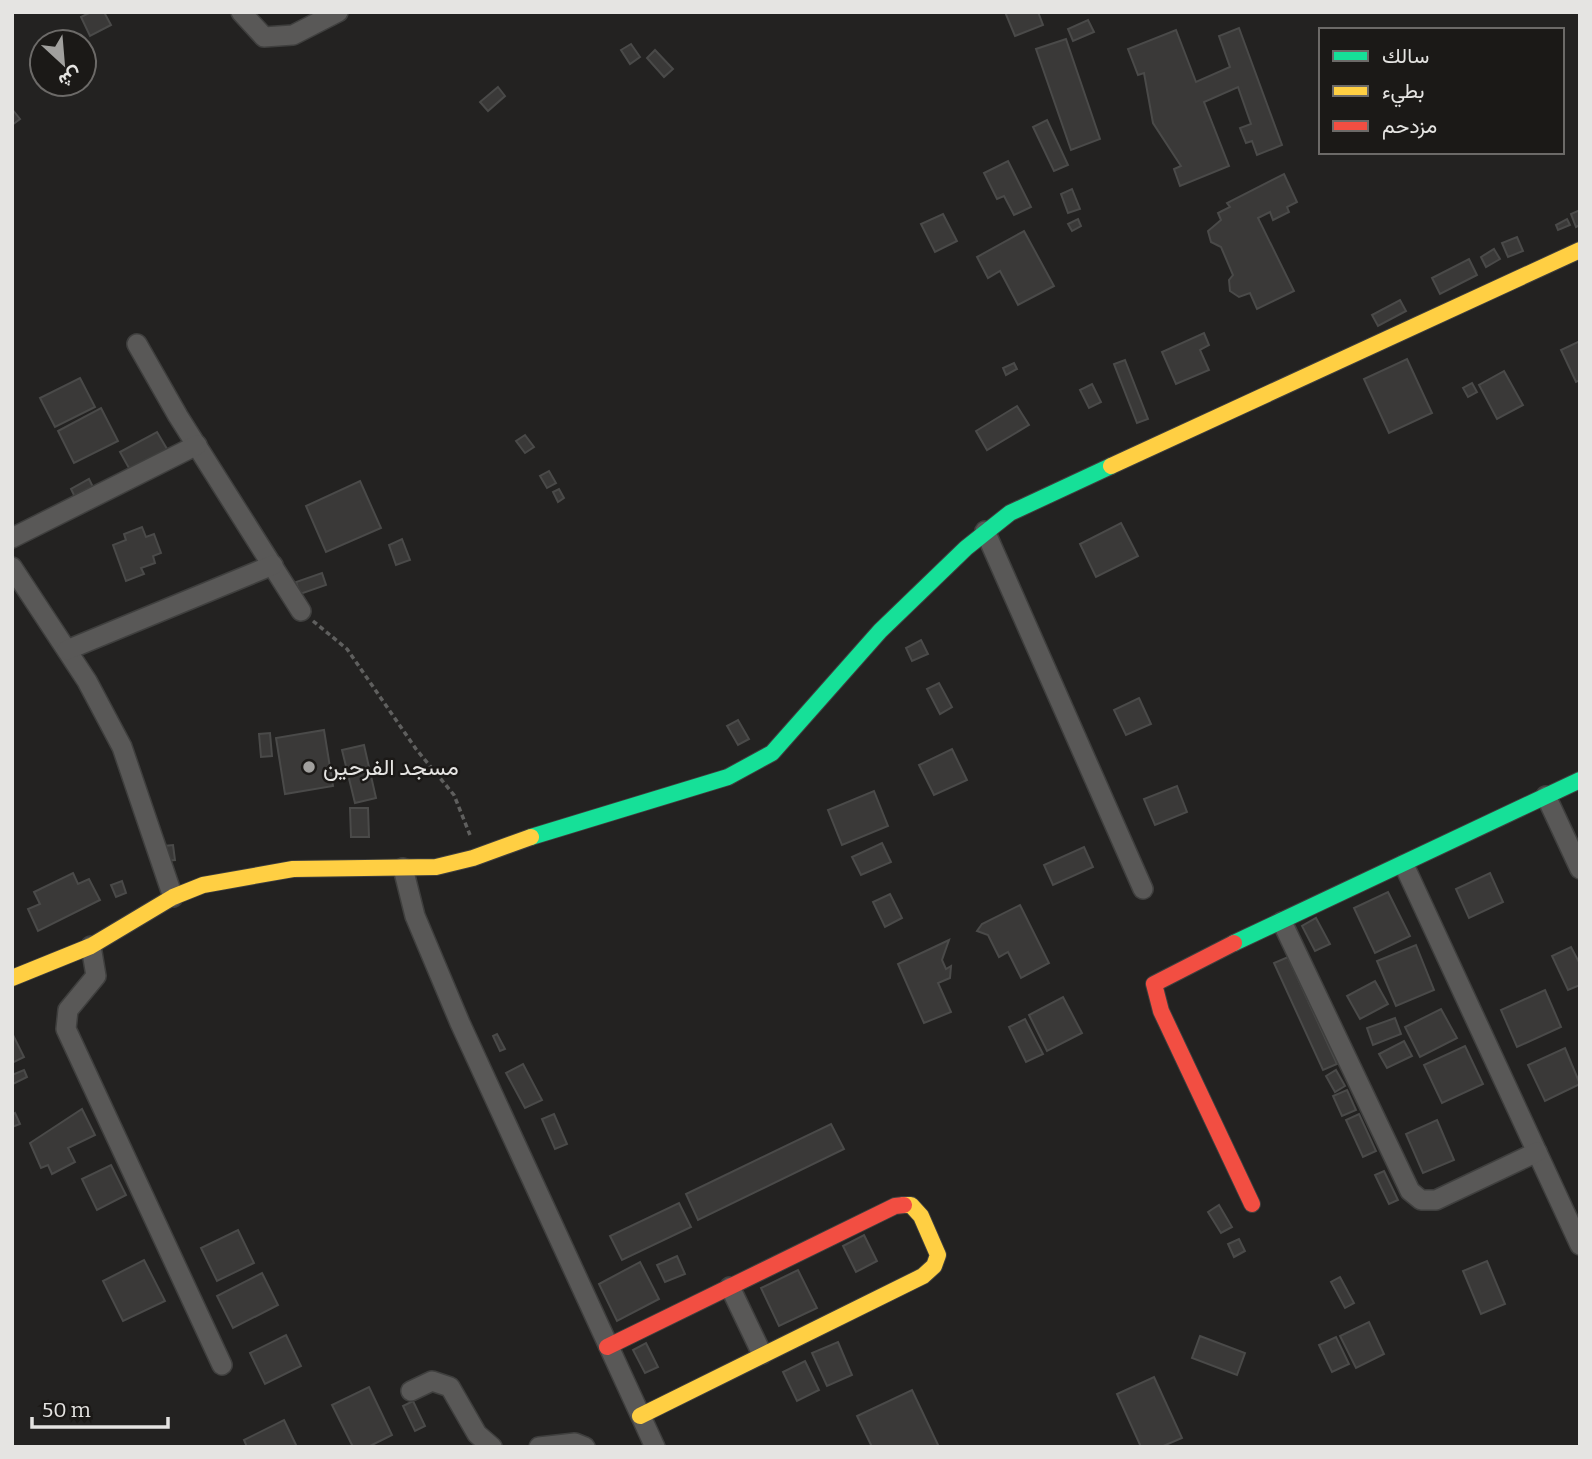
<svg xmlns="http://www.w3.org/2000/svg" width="1592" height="1459" font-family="Bitter,Vazirmatn,serif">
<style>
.building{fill:#3a3938;stroke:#4a4a49;stroke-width:2}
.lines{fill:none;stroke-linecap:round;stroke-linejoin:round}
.street-casing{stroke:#3f3f3e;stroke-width:22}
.fast-casing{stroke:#3f3f3e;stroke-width:18}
.slow-casing{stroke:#3f3f3e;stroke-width:18}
.jam-casing{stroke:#3f3f3e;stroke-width:18}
.path{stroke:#5f5f5e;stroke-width:3.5;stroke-dasharray:5 3.5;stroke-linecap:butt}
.street{stroke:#595857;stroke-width:19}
.fast{stroke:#16e098;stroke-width:16}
.slow{stroke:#ffcf43;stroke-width:16}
.jam{stroke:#f24e42;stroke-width:16}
.poi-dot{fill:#a1a09e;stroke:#1b1917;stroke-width:2.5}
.labels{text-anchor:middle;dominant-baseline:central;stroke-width:5;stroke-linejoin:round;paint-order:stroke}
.poi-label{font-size:23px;fill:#e5e4e2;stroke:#1b1917;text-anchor:start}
</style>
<rect width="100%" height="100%" fill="#232221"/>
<g class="building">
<polygon points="91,12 104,12 111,25 90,36 81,17"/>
<polygon points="1005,12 1038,12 1043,25 1015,36"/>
<polygon points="1088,20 1094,32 1073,41 1068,29"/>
<polygon points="1239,28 1282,145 1257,155 1252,141 1246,143 1240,128 1251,124 1238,87 1204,102 1229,166 1180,186 1174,169 1181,166 1153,123 1144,73 1138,75 1128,49 1176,30 1196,82 1230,67 1219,36"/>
<polygon points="1066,39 1100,139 1071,150 1036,49"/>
<polygon points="631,44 640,57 630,64 621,50"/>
<polygon points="655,50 673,69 664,77 647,58"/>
<polygon points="498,87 505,96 488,111 480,102"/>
<polygon points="12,109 20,119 12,125"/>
<polygon points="1047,120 1068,165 1054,171 1033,127"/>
<polygon points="1008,161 1031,207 1014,215 1004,196 997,199 984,173"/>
<polygon points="1284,174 1297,202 1287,207 1289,212 1273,220 1270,212 1258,218 1294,291 1257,309 1250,293 1239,297 1230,291 1229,280 1233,275 1221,247 1211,242 1208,231 1221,220 1218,213 1230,207 1227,203"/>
<polygon points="1072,189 1080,209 1068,213 1061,194"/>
<polygon points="1580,210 1580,225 1576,227 1571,214"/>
<polygon points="943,214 957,241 935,252 921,224"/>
<polygon points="1078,219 1081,226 1072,231 1068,224"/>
<polygon points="1567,219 1570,225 1558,230 1556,225"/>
<polygon points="1024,231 1054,286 1018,305 1000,271 988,278 977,257"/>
<polygon points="1517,237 1523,251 1508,257 1502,243"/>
<polygon points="1494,249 1500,259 1486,267 1481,257"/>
<polygon points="1469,259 1477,275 1440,294 1432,278"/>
<polygon points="1400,300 1406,311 1378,326 1372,315"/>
<polygon points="1204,333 1209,345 1200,350 1209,370 1176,384 1162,352"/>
<polygon points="1580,341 1580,380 1576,382 1561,350"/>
<polygon points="1407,359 1432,413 1389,433 1364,379"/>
<polygon points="1125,360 1148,419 1137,423 1114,364"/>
<polygon points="1014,363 1017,369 1006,375 1003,368"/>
<polygon points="1504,371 1523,405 1497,419 1479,385"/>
<polygon points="80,378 95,407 55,427 40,398"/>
<polygon points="1472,383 1477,392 1468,397 1463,388"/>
<polygon points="1092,384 1101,402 1089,408 1080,390"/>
<polygon points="1017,406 1029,425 987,450 976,431"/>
<polygon points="101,408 118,441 74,463 58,431"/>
<polygon points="157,432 167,449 130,470 120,452"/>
<polygon points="525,435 534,447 525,453 516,441"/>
<polygon points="549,471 556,483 547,488 540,476"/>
<polygon points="89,479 95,491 77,501 71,489"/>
<polygon points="360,481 381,528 326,552 306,506"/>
<polygon points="559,489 564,498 558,502 553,492"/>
<polygon points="1121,523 1138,556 1096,577 1080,544"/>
<polygon points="142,527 146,537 154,534 161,553 153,556 155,563 141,568 144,574 126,581 113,545 126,540 124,534"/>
<polygon points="402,539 410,560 396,565 389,545"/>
<polygon points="322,573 326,585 300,594 296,582"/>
<polygon points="921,640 928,654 912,661 906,648"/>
<polygon points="939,683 952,707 940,714 927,689"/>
<polygon points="1139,698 1151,724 1126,735 1114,710"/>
<polygon points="738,720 749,739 738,745 727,726"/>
<polygon points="324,730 333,786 285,794 276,738"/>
<polygon points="270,733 272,756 261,757 259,734"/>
<polygon points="364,745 376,798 355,803 342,750"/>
<polygon points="952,749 967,780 934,795 919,765"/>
<polygon points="1177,786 1187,812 1155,825 1144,799"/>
<polygon points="874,791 888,826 842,845 828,810"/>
<polygon points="350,808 368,808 369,837 351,837"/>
<polygon points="882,843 891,862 861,875 852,857"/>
<polygon points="173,845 175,860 165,861 164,846"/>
<polygon points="1084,847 1093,867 1053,885 1044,865"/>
<polygon points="73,873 78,884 89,879 100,900 38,931 28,909 40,904 34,892"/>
<polygon points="1490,873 1503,902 1469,918 1456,889"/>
<polygon points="122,881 126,893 116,897 111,885"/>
<polygon points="1388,892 1410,936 1375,953 1354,908"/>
<polygon points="890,894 902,918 885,927 873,902"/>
<polygon points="1020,905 1049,963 1021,978 1008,952 999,957 988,935 977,931 982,924"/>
<polygon points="1316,918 1330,944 1315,951 1302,926"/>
<polygon points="949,940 942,960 946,969 951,966 950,978 938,983 951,1012 924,1023 898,964"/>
<polygon points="1416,945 1434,990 1396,1006 1377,961"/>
<polygon points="1571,947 1580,964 1580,985 1568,990 1552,956"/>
<polygon points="1288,957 1337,1064 1323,1070 1274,963"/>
<polygon points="1375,981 1388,1004 1360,1019 1347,996"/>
<polygon points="1545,990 1561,1027 1517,1047 1501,1010"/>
<polygon points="1063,997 1082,1033 1047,1051 1029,1015"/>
<polygon points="1441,1009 1457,1038 1420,1057 1405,1027"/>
<polygon points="1395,1018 1401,1034 1373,1045 1367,1028"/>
<polygon points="1025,1019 1043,1054 1026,1062 1009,1027"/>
<polygon points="12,1033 24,1057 12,1063"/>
<polygon points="497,1034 505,1049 500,1051 493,1036"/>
<polygon points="1404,1041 1412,1056 1387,1068 1379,1054"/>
<polygon points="1465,1046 1483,1084 1442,1103 1424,1065"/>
<polygon points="1565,1048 1580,1084 1545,1101 1528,1065"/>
<polygon points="523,1064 542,1100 525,1108 506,1073"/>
<polygon points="24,1070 27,1077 13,1084 12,1075"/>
<polygon points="1336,1070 1345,1086 1335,1092 1326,1076"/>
<polygon points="1347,1090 1356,1110 1342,1116 1333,1096"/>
<polygon points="82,1109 95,1135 68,1148 75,1162 52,1174 48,1165 41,1168 30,1143"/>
<polygon points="15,1113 20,1124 12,1127 12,1115"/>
<polygon points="554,1114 567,1144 555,1149 542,1119"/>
<polygon points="1359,1114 1376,1151 1363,1157 1346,1120"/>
<polygon points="1437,1120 1454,1160 1423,1173 1406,1134"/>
<polygon points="831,1124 844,1149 698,1220 686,1194"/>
<polygon points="111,1165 126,1195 97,1210 82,1179"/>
<polygon points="1384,1171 1398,1200 1389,1204 1375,1175"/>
<polygon points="679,1203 691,1227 622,1260 610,1236"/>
<polygon points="1219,1205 1232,1227 1221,1233 1208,1212"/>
<polygon points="238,1230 254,1263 217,1281 201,1248"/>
<polygon points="864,1235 877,1261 856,1272 843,1246"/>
<polygon points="1239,1239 1245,1251 1234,1257 1228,1244"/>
<polygon points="677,1256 685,1274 665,1282 657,1265"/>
<polygon points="144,1260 165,1301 123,1321 103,1281"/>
<polygon points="1487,1261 1505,1304 1481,1314 1463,1271"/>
<polygon points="640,1262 659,1299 617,1321 599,1284"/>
<polygon points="798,1270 817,1308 779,1326 761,1288"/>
<polygon points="262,1273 278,1305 233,1328 217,1296"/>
<polygon points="1340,1277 1354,1303 1345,1308 1331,1282"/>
<polygon points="1369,1322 1384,1354 1356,1368 1340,1336"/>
<polygon points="286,1335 301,1366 265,1384 250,1353"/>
<polygon points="1200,1336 1245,1353 1237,1375 1192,1358"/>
<polygon points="1336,1337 1349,1364 1332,1372 1319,1345"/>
<polygon points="838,1342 852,1375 827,1386 812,1353"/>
<polygon points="646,1343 658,1367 645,1373 633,1350"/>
<polygon points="805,1361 819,1390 797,1401 783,1372"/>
<polygon points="1154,1377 1182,1438 1161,1447 1141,1447 1117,1394"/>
<polygon points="369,1387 392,1435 368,1447 353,1447 332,1405"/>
<polygon points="912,1390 939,1447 872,1447 857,1416"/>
<polygon points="413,1401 425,1426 415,1431 403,1406"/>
<polygon points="284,1420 297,1447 247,1447 244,1440"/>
</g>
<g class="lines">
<g class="street-casing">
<g id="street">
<polyline points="241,12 264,37 293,35 338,12"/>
<polyline points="137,344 178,416 301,611"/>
<polyline points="985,531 1143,889"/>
<polyline points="12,538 197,445"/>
<polyline points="12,567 87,681 122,747 173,897"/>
<polyline points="67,650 273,565"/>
<polyline points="1546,796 1580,869"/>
<polyline points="1404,865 1580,1245"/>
<polyline points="403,868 415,916 460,1023 655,1447"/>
<polyline points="1282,922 1410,1191 1421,1200 1436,1200 1537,1152"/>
<polyline points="91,946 96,976 68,1010 66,1029 222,1365"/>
<polyline points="730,1287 762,1354"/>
<polyline points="411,1391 432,1381 450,1387 477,1434 492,1447"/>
<polyline points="539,1447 575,1443 585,1447"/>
</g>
</g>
<g class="fast-casing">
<g id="fast">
<polyline points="531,837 728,777 772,753 880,631 966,548 1010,513 1111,466"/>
<polyline points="1234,943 1580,780"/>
</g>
</g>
<g class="slow-casing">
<g id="slow">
<polyline points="1111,466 1580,250"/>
<polyline points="12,978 91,946 173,897 203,885 293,869 436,867 473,858 531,837"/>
<polyline points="640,1416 923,1276 934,1266 938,1255 921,1216 911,1205 904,1205"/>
</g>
</g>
<g class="jam-casing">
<g id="jam">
<polyline points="1234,943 1154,984 1161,1011 1252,1204"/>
<polyline points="607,1347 895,1206 904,1205"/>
</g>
</g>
<polyline class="path" points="313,621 347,649 416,749 454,795 470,835"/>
<use href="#street" class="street"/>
<use href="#fast" class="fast"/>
<use href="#slow" class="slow"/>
<use href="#jam" class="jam"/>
</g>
<circle class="poi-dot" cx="309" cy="767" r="7"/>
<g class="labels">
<g class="poi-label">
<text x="323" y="767">مسجد الفرحين</text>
</g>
</g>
<rect width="1592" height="1459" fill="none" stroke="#e5e4e2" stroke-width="28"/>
<rect x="1319" y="28" width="245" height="126" fill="#1b1917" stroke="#6c6a68" stroke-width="2"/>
<rect x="1333" y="51" width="35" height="10" fill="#16e098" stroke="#6c6a68" stroke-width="2"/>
<text x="1382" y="63" font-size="21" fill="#e5e4e2">سالك</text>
<rect x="1333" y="86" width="35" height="10" fill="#ffcf43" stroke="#6c6a68" stroke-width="2"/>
<text x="1382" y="98" font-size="21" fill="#e5e4e2">بطيء</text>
<rect x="1333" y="121" width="35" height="10" fill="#f24e42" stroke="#6c6a68" stroke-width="2"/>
<text x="1382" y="133" font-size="21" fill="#e5e4e2">مزدحم</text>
<g transform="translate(63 63) rotate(154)"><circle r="33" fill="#1b1917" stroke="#6c6a68" stroke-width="2"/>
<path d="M0-5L12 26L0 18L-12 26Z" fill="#a1a09e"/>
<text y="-10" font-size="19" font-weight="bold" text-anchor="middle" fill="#e5e4e2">ش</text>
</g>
<path d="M32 1417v10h136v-10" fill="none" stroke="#e5e4e2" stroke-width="3.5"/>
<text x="42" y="1417" font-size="21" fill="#e5e4e2" stroke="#1b1917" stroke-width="5" paint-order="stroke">50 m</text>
</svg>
